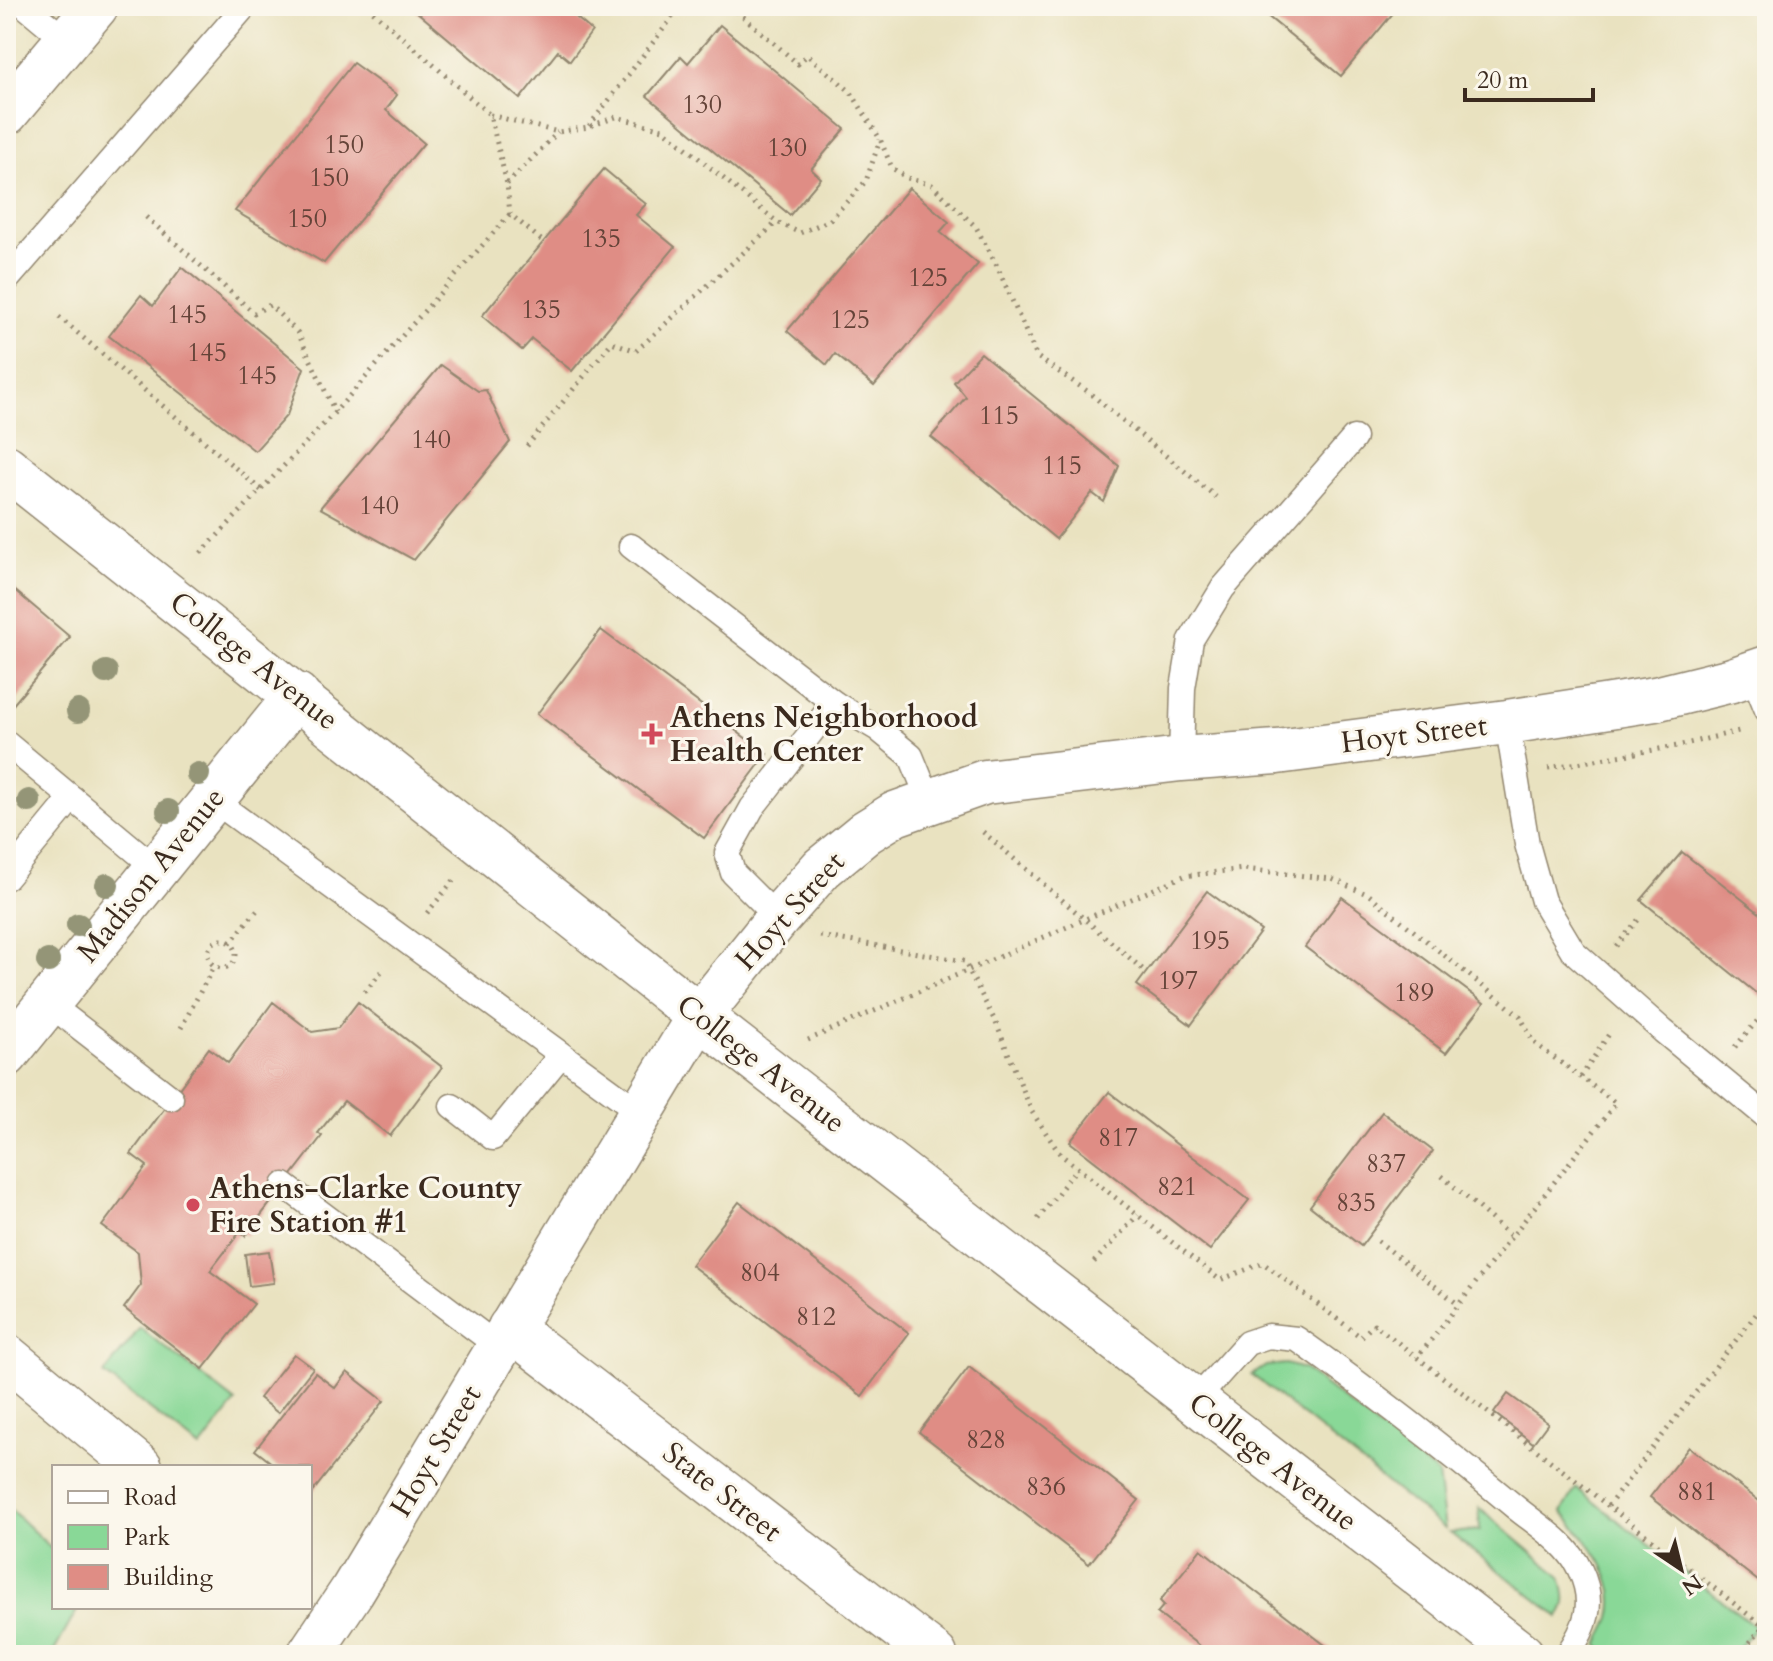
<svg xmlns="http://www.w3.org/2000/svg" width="1773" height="1661" font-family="Cardo,serif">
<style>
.green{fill:#89d897;stroke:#62815a;stroke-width:2}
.building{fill:#df8d85}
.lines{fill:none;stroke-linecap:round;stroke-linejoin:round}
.service-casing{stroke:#92866f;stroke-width:27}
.minor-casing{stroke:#92866f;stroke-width:47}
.tertiary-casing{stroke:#92866f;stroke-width:47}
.path{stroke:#92866f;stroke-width:5;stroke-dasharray:2 6;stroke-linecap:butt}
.service{stroke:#fff;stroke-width:24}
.minor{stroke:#fff;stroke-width:44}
.tertiary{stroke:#fff;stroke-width:44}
.tree{fill:#949577}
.poi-dot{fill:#d1495b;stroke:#fbf7ec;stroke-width:3}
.labels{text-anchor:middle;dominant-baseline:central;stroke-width:6;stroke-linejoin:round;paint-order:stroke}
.number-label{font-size:26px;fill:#644338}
.street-label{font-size:30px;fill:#3b2a1e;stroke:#fbf7ec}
.poi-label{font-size:30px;font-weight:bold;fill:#3b2a1e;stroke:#fbf7ec;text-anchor:start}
</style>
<rect width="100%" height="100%" fill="#fbf7ec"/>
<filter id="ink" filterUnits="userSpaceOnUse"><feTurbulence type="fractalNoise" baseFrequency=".0125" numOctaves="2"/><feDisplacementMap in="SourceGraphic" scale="16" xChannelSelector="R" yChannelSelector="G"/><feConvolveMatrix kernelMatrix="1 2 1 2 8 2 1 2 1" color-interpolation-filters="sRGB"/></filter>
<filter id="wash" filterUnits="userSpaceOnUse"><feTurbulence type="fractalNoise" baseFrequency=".006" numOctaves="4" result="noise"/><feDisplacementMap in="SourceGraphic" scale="32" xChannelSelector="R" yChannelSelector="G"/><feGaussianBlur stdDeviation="1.8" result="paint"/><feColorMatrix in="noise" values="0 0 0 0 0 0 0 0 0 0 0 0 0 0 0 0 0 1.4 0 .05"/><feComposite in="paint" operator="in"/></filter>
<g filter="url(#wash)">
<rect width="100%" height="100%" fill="#e9e2c0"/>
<g class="green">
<polygon points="140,1328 236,1402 200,1448 104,1374"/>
<polygon points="1286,1364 1304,1369 1438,1474 1445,1529 1252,1375 1266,1366"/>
<path d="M 1576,1488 L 1756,1627 L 1733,1655 L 1611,1655 L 1598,1645 C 1602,1636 1609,1626 1611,1617 C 1622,1577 1586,1539 1562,1512 Z"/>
<polygon points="6,1505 54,1551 54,1607 79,1607 52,1655 6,1655"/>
<path d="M 1479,1508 L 1561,1577 C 1565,1591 1569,1604 1559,1617 L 1450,1533 L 1480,1530 Z"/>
</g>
<g id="blocks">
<g class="building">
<polygon points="410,6 563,6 592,31 570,61 558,51 520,99"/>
<polygon points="1255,6 1399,6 1341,76"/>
<polygon points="720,25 845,129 811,169 821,178 790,215 647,96 681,56 688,63"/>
<polygon points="353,63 397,95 386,110 424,143 324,263 235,211"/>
<polygon points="604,169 646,204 636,215 675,247 572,371 532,339 522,350 482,316"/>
<polygon points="909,188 949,222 940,232 978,264 874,386 835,354 827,365 787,331"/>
<polygon points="182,267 304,368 287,415 255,451 109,336 141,295 153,306"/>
<polygon points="981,353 1119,466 1104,502 1092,493 1056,539 931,437 966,397 954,382"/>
<polygon points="441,365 478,391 486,390 510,442 414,560 320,508"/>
<polygon points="6,583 70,637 6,713"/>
<polygon points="601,630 767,754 704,838 537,714"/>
<polygon points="1682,852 1767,919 1767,1002 1641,900"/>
<polygon points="1207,891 1261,931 1191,1025 1137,985"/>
<polygon points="1342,897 1484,1003 1446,1053 1305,947"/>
<polygon points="273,1002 312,1032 338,1028 358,1002 442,1067 390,1136 344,1101 318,1133 322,1136 245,1236 240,1232 210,1271 254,1304 203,1369 124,1308 141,1285 138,1252 102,1226 147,1166 131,1154 209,1048 228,1063"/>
<polygon points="1109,1092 1249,1200 1210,1250 1070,1142"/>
<polygon points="1382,1112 1433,1151 1361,1246 1310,1206"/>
<polygon points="739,1202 909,1333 862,1396 691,1265"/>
<polygon points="269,1251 274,1283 249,1286 245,1254"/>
<polygon points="294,1354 313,1368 278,1413 259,1398"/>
<polygon points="969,1367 1139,1500 1089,1564 919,1432"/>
<polygon points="347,1372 384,1401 310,1495 310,1467 277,1467 255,1450 315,1373 335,1388"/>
<polygon points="1508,1394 1548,1423 1533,1443 1494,1413"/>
<polygon points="1689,1447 1767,1507 1767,1588 1650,1497"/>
<polygon points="1201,1549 1287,1616 1338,1655 1211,1655 1157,1613 1164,1605 1160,1601"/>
</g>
</g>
</g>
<g filter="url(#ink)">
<use href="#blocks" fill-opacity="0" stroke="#92866f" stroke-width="2"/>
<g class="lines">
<g class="service-casing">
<g id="service">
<polyline points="25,6 67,41"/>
<polyline points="6,281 245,6"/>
<polyline points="631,546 834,703 878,729 911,756 929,800"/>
<polyline points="1752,673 1767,710"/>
<polyline points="1507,722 1527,844 1543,901 1573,951 1663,1031 1767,1117"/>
<polyline points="6,743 156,868"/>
<polyline points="1181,759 1183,688 1191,640 1223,588 1354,438"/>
<polyline points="212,799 640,1112"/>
<polyline points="6,878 72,798"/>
<polyline points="778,918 733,873 727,853 752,808 834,703"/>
<polyline points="48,1003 171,1098"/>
<polyline points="452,1106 493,1138 560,1056"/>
<polyline points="284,1185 499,1347"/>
<path d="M 1195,1401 L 1247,1343 L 1268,1336 L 1297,1339 C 1372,1392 1444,1448 1515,1507 C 1537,1525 1568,1543 1580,1570 C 1596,1603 1586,1628 1567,1655"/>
</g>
</g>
<g class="minor-casing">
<g id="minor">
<polyline points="6,113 96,6"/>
<polyline points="6,1055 297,695"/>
<polyline points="510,1328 935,1655"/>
<polyline points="6,1356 140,1467"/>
<polyline points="309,1655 352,1591 699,1016 778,918 822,868 866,832 895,814 985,782 1181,759 1277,752 1507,722 1655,699 1732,680 1767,668"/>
</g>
</g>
<g class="tertiary-casing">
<polyline id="tertiary" points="6,467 699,1016 1522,1655"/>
</g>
<g class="path">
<polyline points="367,6 490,115 507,184 510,214 541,240"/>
<polyline points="731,6 798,64 807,55 851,92 880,139 892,168 907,178 932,185 976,227 997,266 1037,357 1087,391 1216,497"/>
<polyline points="490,115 558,132 588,127 616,117 663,129 777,222 800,233 830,220 866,181 880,140"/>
<polyline points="589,126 681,6"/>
<polyline points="507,184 558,132"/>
<polyline points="146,217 254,313 270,305 298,333 335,412"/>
<polyline points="59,317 261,490"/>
<polyline points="527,446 612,342 636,351 777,222"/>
<polyline points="201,553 335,412 510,214"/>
<polyline points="1548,768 1677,746 1743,730"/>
<polyline points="983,832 1146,972"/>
<polyline points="427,913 454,880"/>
<polyline points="820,936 964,961 996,1023 1032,1112 1060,1154 1220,1280 1263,1263 1361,1337 1374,1324 1763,1626"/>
<circle cx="222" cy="954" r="14"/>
<polyline points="230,943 258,909"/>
<polyline points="1616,946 1639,919"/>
<polyline points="365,992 385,967"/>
<polyline points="181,1028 214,966"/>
<polyline points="808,1040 1184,876 1244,869 1332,879 1369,895 1520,1016 1534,1043 1616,1103 1417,1358"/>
<polyline points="1735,1047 1763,1014"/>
<polyline points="1581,1077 1611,1031"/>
<polyline points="1442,1176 1512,1237"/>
<polyline points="1038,1219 1077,1168"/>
<polyline points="1378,1241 1459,1305"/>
<polyline points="1094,1262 1138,1215"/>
<polyline points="1608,1506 1767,1300"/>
<polyline points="1740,1655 1767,1621"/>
</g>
<use href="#service" class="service"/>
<use href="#minor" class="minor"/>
<use href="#tertiary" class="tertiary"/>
</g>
<g class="tree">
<circle cx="106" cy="672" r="12"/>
<circle cx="78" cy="711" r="12"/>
<circle cx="198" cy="774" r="12"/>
<circle cx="29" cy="801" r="12"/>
<circle cx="168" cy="811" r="12"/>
<circle cx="107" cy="885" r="12"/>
<circle cx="78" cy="925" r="12"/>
<circle cx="48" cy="961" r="12"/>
</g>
</g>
<g class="poi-dot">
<path d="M648 722h8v8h8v8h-8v8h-8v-8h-8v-8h8z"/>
<circle cx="193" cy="1205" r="8"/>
</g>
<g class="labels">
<g class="number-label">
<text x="702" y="104">130</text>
<text x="344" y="144">150</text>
<text x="787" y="147">130</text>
<text x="329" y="177">150</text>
<text x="307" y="218">150</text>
<text x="601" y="238">135</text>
<text x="928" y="277">125</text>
<text x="541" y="309">135</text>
<text x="187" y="314">145</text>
<text x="850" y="319">125</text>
<text x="207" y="352">145</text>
<text x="257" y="375">145</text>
<text x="999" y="415">115</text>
<text x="431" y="439">140</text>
<text x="1062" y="465">115</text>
<text x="379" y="505">140</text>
<text x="1210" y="940">195</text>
<text x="1178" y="980">197</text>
<text x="1414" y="992">189</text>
<text x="1118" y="1137">817</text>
<text x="1386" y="1163">837</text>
<text x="1177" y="1186">821</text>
<text x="1356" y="1202">835</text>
<text x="760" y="1272">804</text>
<text x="816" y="1316">812</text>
<text x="986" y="1439">828</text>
<text x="1046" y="1486">836</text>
<text x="1697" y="1491">881</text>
</g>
<g class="street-label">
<text transform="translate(254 661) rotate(38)">College Avenue</text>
<text transform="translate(1414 734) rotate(-7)">Hoyt Street</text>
<text transform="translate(151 875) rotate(-51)">Madison Avenue</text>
<text transform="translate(790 911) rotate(-48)">Hoyt Street</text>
<text transform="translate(761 1064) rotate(38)">College Avenue</text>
<text transform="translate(436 1451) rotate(-59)">Hoyt Street</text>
<text transform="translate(1273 1462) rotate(38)">College Avenue</text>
<text transform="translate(722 1492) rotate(38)">State Street</text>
</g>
<g class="poi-label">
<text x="670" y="717">Athens Neighborhood<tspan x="670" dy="34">Health Center</tspan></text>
<text x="209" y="1188">Athens-Clarke County<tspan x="209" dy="34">Fire Station #1</tspan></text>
</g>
</g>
<rect width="1773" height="1661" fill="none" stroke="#fbf7ec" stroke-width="32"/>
<rect x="52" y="1465" width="260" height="144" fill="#fbf7ec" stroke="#aea59a" stroke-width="2"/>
<rect x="68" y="1491" width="40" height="12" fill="#ffffff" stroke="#aea59a" stroke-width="2"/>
<text x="124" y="1505" font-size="24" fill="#3b2a1e">Road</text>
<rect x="68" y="1525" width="40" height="24" fill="#89d897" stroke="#aea59a" stroke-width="2"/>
<text x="124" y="1545" font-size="24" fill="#3b2a1e">Park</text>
<rect x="68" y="1565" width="40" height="24" fill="#df8d85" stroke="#aea59a" stroke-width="2"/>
<text x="124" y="1585" font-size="24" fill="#3b2a1e">Building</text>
<g transform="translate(1681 1569) rotate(145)" stroke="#fbf7ec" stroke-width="6" paint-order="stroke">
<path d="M0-6L14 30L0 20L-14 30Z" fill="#3b2a1e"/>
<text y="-12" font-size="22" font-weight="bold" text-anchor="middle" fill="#3b2a1e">N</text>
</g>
<path d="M1465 88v12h128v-12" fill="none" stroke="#3b2a1e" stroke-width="4"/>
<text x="1477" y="88" font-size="24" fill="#3b2a1e" stroke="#fbf7ec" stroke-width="6" paint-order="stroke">20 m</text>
</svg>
